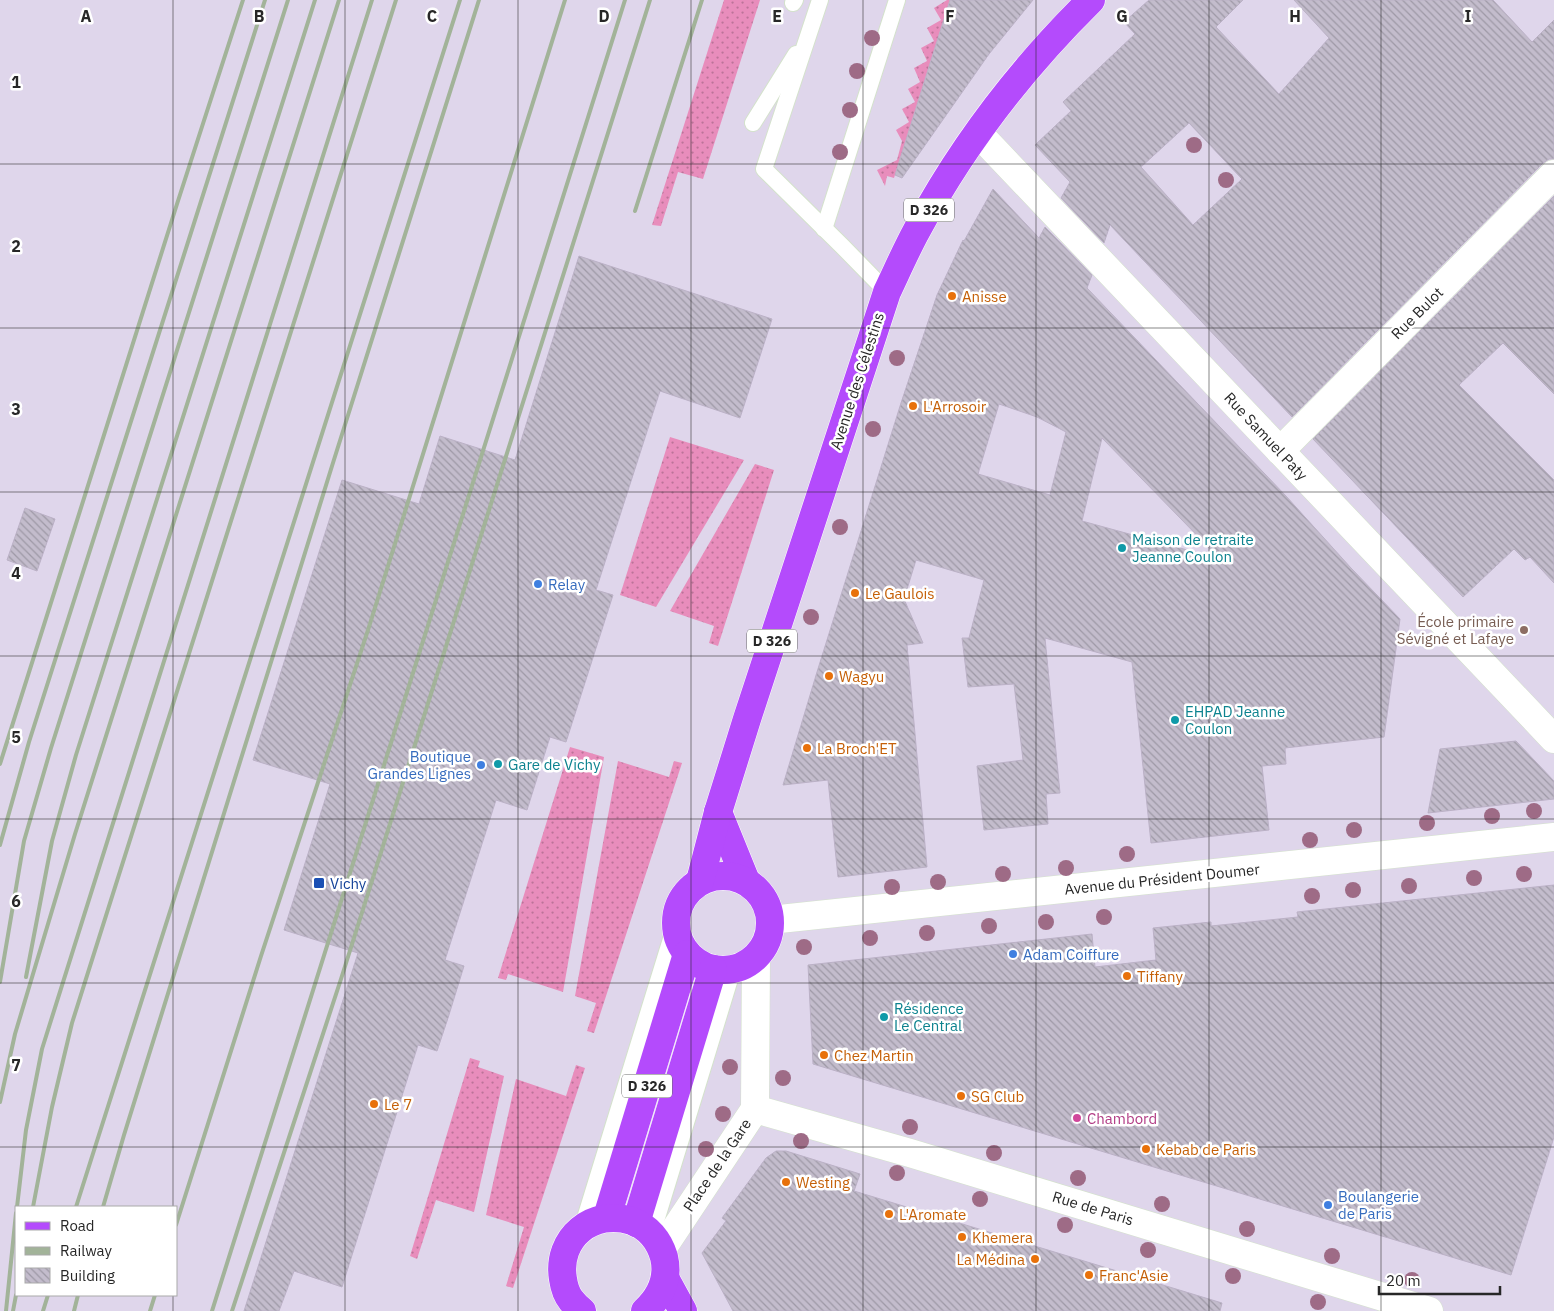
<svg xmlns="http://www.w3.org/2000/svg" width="1554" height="1311" font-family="'IBM Plex Sans',sans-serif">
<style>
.grass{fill:url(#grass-dots)}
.building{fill:url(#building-back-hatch);stroke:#bbb1c6;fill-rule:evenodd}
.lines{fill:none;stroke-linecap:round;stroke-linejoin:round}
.lane-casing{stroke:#d4e2cc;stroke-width:18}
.street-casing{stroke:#d4e2cc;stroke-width:29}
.primary-casing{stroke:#fff;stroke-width:29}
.lane{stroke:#fff;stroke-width:16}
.street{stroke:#fff;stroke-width:28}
.primary{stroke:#b44bfc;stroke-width:28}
.rail{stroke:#a2b399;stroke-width:4}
.tree{fill:#9e6b86}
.grid{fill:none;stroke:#272727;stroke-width:1;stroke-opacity:0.55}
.food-dot{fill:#e8710a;stroke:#fff;stroke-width:2}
.culture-dot{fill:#0f9aa8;stroke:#fff;stroke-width:2}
.shop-dot{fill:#3f7fe0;stroke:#fff;stroke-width:2}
.education-dot{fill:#8d6e63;stroke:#fff;stroke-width:2}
.transit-dot{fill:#1a4fb4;stroke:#fff;stroke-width:2}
.hotel-dot{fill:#d1479c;stroke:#fff;stroke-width:2}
.labels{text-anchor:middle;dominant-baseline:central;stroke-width:5;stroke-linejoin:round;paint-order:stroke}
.shield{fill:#fff;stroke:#686868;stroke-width:1}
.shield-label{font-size:14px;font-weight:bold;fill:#272727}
.food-label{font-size:15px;fill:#c56008;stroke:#fff;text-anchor:start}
.street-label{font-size:15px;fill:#272727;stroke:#fff}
.culture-label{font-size:15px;fill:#0d838f;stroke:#fff;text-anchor:start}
.shop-label{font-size:15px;fill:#366cbe;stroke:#fff;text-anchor:start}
.education-label{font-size:15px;fill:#785e54;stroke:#fff;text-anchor:end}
.transit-label{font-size:15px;fill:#164399;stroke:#fff;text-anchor:start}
.hotel-label{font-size:15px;fill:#b23c85;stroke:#fff;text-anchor:start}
.grid-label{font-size:16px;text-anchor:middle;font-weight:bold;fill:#272727;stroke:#fff;stroke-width:5;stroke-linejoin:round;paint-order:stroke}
</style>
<defs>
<pattern id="grass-dots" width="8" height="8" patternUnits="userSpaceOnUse" patternTransform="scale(1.25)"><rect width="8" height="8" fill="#e88dbc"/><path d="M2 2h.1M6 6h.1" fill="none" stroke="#bc7399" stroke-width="1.8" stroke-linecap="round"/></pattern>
<pattern id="building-back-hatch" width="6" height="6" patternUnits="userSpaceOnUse" patternTransform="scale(1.25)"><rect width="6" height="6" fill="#c3bccc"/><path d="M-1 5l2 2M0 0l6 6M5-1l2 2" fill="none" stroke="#9e99a6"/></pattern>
</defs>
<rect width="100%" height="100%" fill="#dfd6eb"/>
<g class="grass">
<polygon points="724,0 760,0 703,179 678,172 661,226 652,225"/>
<polygon points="947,0 950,0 894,178 887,176 885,186 877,170 897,160 902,141 896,130 909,122 902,109 915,102 908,89 920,82 914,68 927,61 921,48 934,41 927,28 941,20 934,8"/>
<polygon points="670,437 744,460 656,607 620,595"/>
<polygon points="755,464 774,470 718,646 709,643 714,626 670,611"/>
<polygon points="570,747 604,757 563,992 508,974 506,980 498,978"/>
<polygon points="618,761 669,777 674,761 682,763 594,1033 587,1031 596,1003 575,996"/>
<polygon points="470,1058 480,1061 478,1067 504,1076 474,1212 436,1200 417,1259 410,1256"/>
<polygon points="576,1065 585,1068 513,1288 506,1286 524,1227 486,1215 516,1079 566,1096"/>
</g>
<g class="building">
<polygon points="950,0 1033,0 989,54 902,178 895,175"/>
<path d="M 1149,0 L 1243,0 L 1216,27 L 1279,94 L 1329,38 L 1294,0 L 1493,0 L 1532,42 L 1554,20 L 1554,159 L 1549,159 L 1543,163 L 1292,417 L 1110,225 L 1104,243 L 1061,198 L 1070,182 L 1035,145 L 1071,111 L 1063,102 L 1135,34 L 1124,22 ZM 1189,123 L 1242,179 L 1193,225 L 1141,167 Z"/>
<path d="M 993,189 L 1039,238 L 1045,227 L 1092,275 L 1087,288 L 1286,496 L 1351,568 L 1400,619 L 1384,737 L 1285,748 L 1286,764 L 1262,766 L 1269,830 L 1151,843 L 1132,662 L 1045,638 L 1060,793 L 1046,794 L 1048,824 L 984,830 L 977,766 L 1023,760 L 1014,684 L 968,687 L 962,638 L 969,638 L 984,580 L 916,560 L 904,599 L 923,643 L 907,645 L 927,867 L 838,877 L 828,780 L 783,785 L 817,672 L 901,403 L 937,295 L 963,240 L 964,241 ZM 999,404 L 1037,417 L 1066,432 L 1050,495 L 978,474 ZM 1102,438 L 1220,559 L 1082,521 Z"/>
<polygon points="1554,196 1554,394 1503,343 1459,385 1554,480 1554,583 1530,557 1525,560 1514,549 1463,597 1313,439"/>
<polygon points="579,256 772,319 740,418 660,391 596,590 613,595 566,742 550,737 527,810 496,800 445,960 464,966 448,1018 437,1051 418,1045 342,1287 294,1271 279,1311 244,1311 358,953 284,930 330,784 253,760 342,480 419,504 440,436 515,460"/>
<polygon points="25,508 55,519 37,571 7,560"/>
<polygon points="1516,741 1554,781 1554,799 1428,813 1440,749"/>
<polygon points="1554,885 1554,1137 1511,1275 813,1064 808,965 1092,934 1095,967 1156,960 1153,928 1211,922 1211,926 1298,917 1297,912"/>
<polygon points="776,1151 786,1151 860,1174 854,1191 1222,1303 1220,1311 733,1311 702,1253 726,1221 722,1218 766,1158"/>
</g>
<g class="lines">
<g class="lane-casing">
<g id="lane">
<polyline points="820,0 764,169 842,246 887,292"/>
<polyline points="793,3 795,0"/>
<polyline points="753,123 796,54"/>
<polyline points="824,229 897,0"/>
<polyline points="582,1228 675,926"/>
<polyline points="652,1234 733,969"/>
</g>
</g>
<g class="street-casing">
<g id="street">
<polyline points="978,133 1554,739"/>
<polyline points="1280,451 1554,174"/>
<polyline points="770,920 1554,837"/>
<polyline points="755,1109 910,1153 1429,1311"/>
<polyline points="662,1249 755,1109 756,957"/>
</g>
</g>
<g class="primary-casing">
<g id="primary">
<polyline points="718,812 746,881"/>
<circle cx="723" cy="923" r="47"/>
<path d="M 700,881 L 718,812 L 747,719 L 887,292 C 897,271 906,250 917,230 C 962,146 1023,67 1091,0"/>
<polyline points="607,1217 687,954"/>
<polyline points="636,1223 713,969"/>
<polyline points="665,1278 683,1311"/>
<path d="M 582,1311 C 578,1308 574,1304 571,1300 C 567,1295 564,1286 563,1279 C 556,1238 593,1208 632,1221 C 648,1227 659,1240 664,1257 C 669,1278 661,1296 645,1311"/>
</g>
</g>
<use href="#lane" class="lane"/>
<use href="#street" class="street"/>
<use href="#primary" class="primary"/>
<g class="rail">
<polyline points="635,211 702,0"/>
<polyline points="0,764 177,204 243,0"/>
<polyline points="0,845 29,742 265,0"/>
<polyline points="26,977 52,841 76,755 315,0"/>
<polyline points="0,982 24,841 51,748 288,0"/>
<polyline points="0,1102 15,1034 75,834 339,0"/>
<polyline points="17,1207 26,1130 42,1049 372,0"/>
<polyline points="33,1207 52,1107 72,1023 396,0"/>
<polyline points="76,1207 460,0"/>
<polyline points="103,1207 124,1135 332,466 479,0"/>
<polyline points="176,1225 261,956 368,630 565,0"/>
<polyline points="6,1311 16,1213"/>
<polyline points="13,1311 16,1295"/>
<polyline points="43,1311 48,1295"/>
<polyline points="74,1311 78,1295"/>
<polyline points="150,1311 155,1295"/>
<polyline points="212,1311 625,0"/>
<polyline points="232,1311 341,979 650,0"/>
</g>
</g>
<g class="tree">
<circle cx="872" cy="38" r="8"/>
<circle cx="857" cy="71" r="8"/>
<circle cx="850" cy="110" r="8"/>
<circle cx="1194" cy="145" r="8"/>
<circle cx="840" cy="152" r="8"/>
<circle cx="1226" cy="180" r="8"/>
<circle cx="897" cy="358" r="8"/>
<circle cx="873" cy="429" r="8"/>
<circle cx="840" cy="527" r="8"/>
<circle cx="811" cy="617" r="8"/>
<circle cx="1534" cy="811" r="8"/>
<circle cx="1492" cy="816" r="8"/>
<circle cx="1427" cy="823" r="8"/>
<circle cx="1354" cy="830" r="8"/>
<circle cx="1310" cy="840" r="8"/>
<circle cx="1127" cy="854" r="8"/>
<circle cx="1066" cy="868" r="8"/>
<circle cx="1003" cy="874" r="8"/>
<circle cx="1524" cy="874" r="8"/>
<circle cx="1474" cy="878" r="8"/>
<circle cx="938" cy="882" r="8"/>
<circle cx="1409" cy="886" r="8"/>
<circle cx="892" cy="887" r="8"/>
<circle cx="1353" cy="890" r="8"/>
<circle cx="1312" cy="896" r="8"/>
<circle cx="1104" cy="917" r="8"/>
<circle cx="1046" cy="922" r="8"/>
<circle cx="989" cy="926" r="8"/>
<circle cx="927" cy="933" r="8"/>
<circle cx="870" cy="938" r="8"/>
<circle cx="804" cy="947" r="8"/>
<circle cx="730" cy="1067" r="8"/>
<circle cx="783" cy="1078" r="8"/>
<circle cx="723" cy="1114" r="8"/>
<circle cx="910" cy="1127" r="8"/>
<circle cx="801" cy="1141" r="8"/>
<circle cx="706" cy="1149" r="8"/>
<circle cx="994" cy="1153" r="8"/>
<circle cx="897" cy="1173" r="8"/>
<circle cx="1078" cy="1178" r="8"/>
<circle cx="980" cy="1199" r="8"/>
<circle cx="1162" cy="1204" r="8"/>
<circle cx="1065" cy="1225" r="8"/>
<circle cx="1247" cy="1229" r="8"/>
<circle cx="1148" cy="1250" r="8"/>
<circle cx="1332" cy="1256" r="8"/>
<circle cx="1233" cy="1276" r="8"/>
<circle cx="1412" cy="1280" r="8"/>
<circle cx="1318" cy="1302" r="8"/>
</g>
<path class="grid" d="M 173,0 L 173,1207M 345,0 L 345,1311M 518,0 L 518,1311M 691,0 L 691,1311M 863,0 L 863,1311M 1036,0 L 1036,1311M 1209,0 L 1209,1311M 1381,0 L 1381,1311M 0,164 L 1554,164M 0,328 L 1554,328M 0,492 L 1554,492M 0,656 L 1554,656M 0,819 L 1554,819M 0,983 L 1554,983M 0,1147 L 1554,1147M 173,1295 L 173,1311"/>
<g class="food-dot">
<circle cx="952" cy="296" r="5"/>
<circle cx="913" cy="406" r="5"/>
<circle cx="855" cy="593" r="5"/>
<circle cx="829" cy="676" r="5"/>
<circle cx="807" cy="748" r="5"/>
<circle cx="1127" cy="976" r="5"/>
<circle cx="824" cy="1055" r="5"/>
<circle cx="961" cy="1096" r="5"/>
<circle cx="374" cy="1104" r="5"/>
<circle cx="1146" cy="1149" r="5"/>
<circle cx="786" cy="1182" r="5"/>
<circle cx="889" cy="1214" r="5"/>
<circle cx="962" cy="1237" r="5"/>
<circle cx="1035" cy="1259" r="5"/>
<circle cx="1089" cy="1275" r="5"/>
</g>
<g class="culture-dot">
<circle cx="1122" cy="548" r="5"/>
<circle cx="1175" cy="720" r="5"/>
<circle cx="498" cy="764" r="5"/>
<circle cx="884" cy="1017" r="5"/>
</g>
<g class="shop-dot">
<circle cx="538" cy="584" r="5"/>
<circle cx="481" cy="765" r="5"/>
<circle cx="1013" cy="954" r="5"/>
<circle cx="1328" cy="1205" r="5"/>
</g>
<circle class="education-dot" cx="1524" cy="630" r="5"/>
<rect class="transit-dot" x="313" y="877" width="12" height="12" rx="2.5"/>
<circle class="hotel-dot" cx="1077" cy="1118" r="5"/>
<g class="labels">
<g class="shield">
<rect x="904" y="198.5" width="50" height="23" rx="4"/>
<rect x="747" y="629.5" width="50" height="23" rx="4"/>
<rect x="622" y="1074.5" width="50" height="23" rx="4"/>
</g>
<g class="shield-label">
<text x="929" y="210">D 326</text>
<text x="772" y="641">D 326</text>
<text x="647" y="1086">D 326</text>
</g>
<g class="food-label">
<text x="962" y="296">Anisse</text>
<text x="923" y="406">L'Arrosoir</text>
<text x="865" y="593">Le Gaulois</text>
<text x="839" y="676">Wagyu</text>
<text x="817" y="748">La Broch'ET</text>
<text x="1137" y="976">Tiffany</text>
<text x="834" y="1055">Chez Martin</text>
<text x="971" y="1096">SG Club</text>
<text x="384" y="1104">Le 7</text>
<text x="1156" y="1149">Kebab de Paris</text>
<text x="796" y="1182">Westing</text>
<text x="899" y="1214">L'Aromate</text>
<text x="972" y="1237">Khemera</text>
<text x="1025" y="1259" text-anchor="end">La Médina</text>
<text x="1099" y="1275">Franc'Asie</text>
</g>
<g class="street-label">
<text transform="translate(1417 313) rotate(-45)">Rue Bulot</text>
<text transform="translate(857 381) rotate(-72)">Avenue des Célestins</text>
<text transform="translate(1266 436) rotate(47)">Rue Samuel Paty</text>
<text transform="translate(1162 879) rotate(-6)">Avenue du Président Doumer</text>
<text transform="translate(717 1165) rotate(-56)">Place de la Gare</text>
<text transform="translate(1093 1208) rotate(17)">Rue de Paris</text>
</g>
<g class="culture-label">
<text x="1132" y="539">Maison de retraite<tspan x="1132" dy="17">Jeanne Coulon</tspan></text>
<text x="1185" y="711">EHPAD Jeanne<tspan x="1185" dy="17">Coulon</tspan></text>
<text x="508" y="764">Gare de Vichy</text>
<text x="894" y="1008">Résidence<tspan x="894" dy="17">Le Central</tspan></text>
</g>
<g class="shop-label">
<text x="548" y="584">Relay</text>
<text x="471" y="756" text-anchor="end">Boutique<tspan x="471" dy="17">Grandes Lignes</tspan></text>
<text x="1023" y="954">Adam Coiffure</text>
<text x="1338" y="1196">Boulangerie<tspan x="1338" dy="17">de Paris</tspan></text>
</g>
<g class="education-label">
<text x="1514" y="621">École primaire<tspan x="1514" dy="17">Sévigné et Lafaye</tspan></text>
</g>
<g class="transit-label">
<text x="330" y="883">Vichy</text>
</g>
<g class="hotel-label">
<text x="1087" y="1118">Chambord</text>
</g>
</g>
<g class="grid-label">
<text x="86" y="22">A</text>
<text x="259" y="22">B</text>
<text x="432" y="22">C</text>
<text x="604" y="22">D</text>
<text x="777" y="22">E</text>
<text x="950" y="22">F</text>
<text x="1122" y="22">G</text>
<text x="1295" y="22">H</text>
<text x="1468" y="22">I</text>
<text x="16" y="88">1</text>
<text x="16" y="252">2</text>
<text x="16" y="415">3</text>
<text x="16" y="579">4</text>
<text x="16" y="743">5</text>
<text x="16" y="907">6</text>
<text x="16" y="1071">7</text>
</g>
<rect x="15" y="1206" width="162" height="90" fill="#ffffff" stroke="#a9a9a9"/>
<rect x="25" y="1222" width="25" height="8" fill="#b44bfc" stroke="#a9a9a9"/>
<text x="60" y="1231" font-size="15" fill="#272727">Road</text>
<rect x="25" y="1247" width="25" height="8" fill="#a2b399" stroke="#a9a9a9"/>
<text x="60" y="1256" font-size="15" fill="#272727">Railway</text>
<rect x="25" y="1268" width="25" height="15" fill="url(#building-back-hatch)" stroke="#a9a9a9"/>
<text x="60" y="1281" font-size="15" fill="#272727">Building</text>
<path d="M1379 1286v8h121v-8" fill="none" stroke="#272727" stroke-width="2.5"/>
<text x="1386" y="1286" font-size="15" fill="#272727" stroke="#ffffff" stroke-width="4" paint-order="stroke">20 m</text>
</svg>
